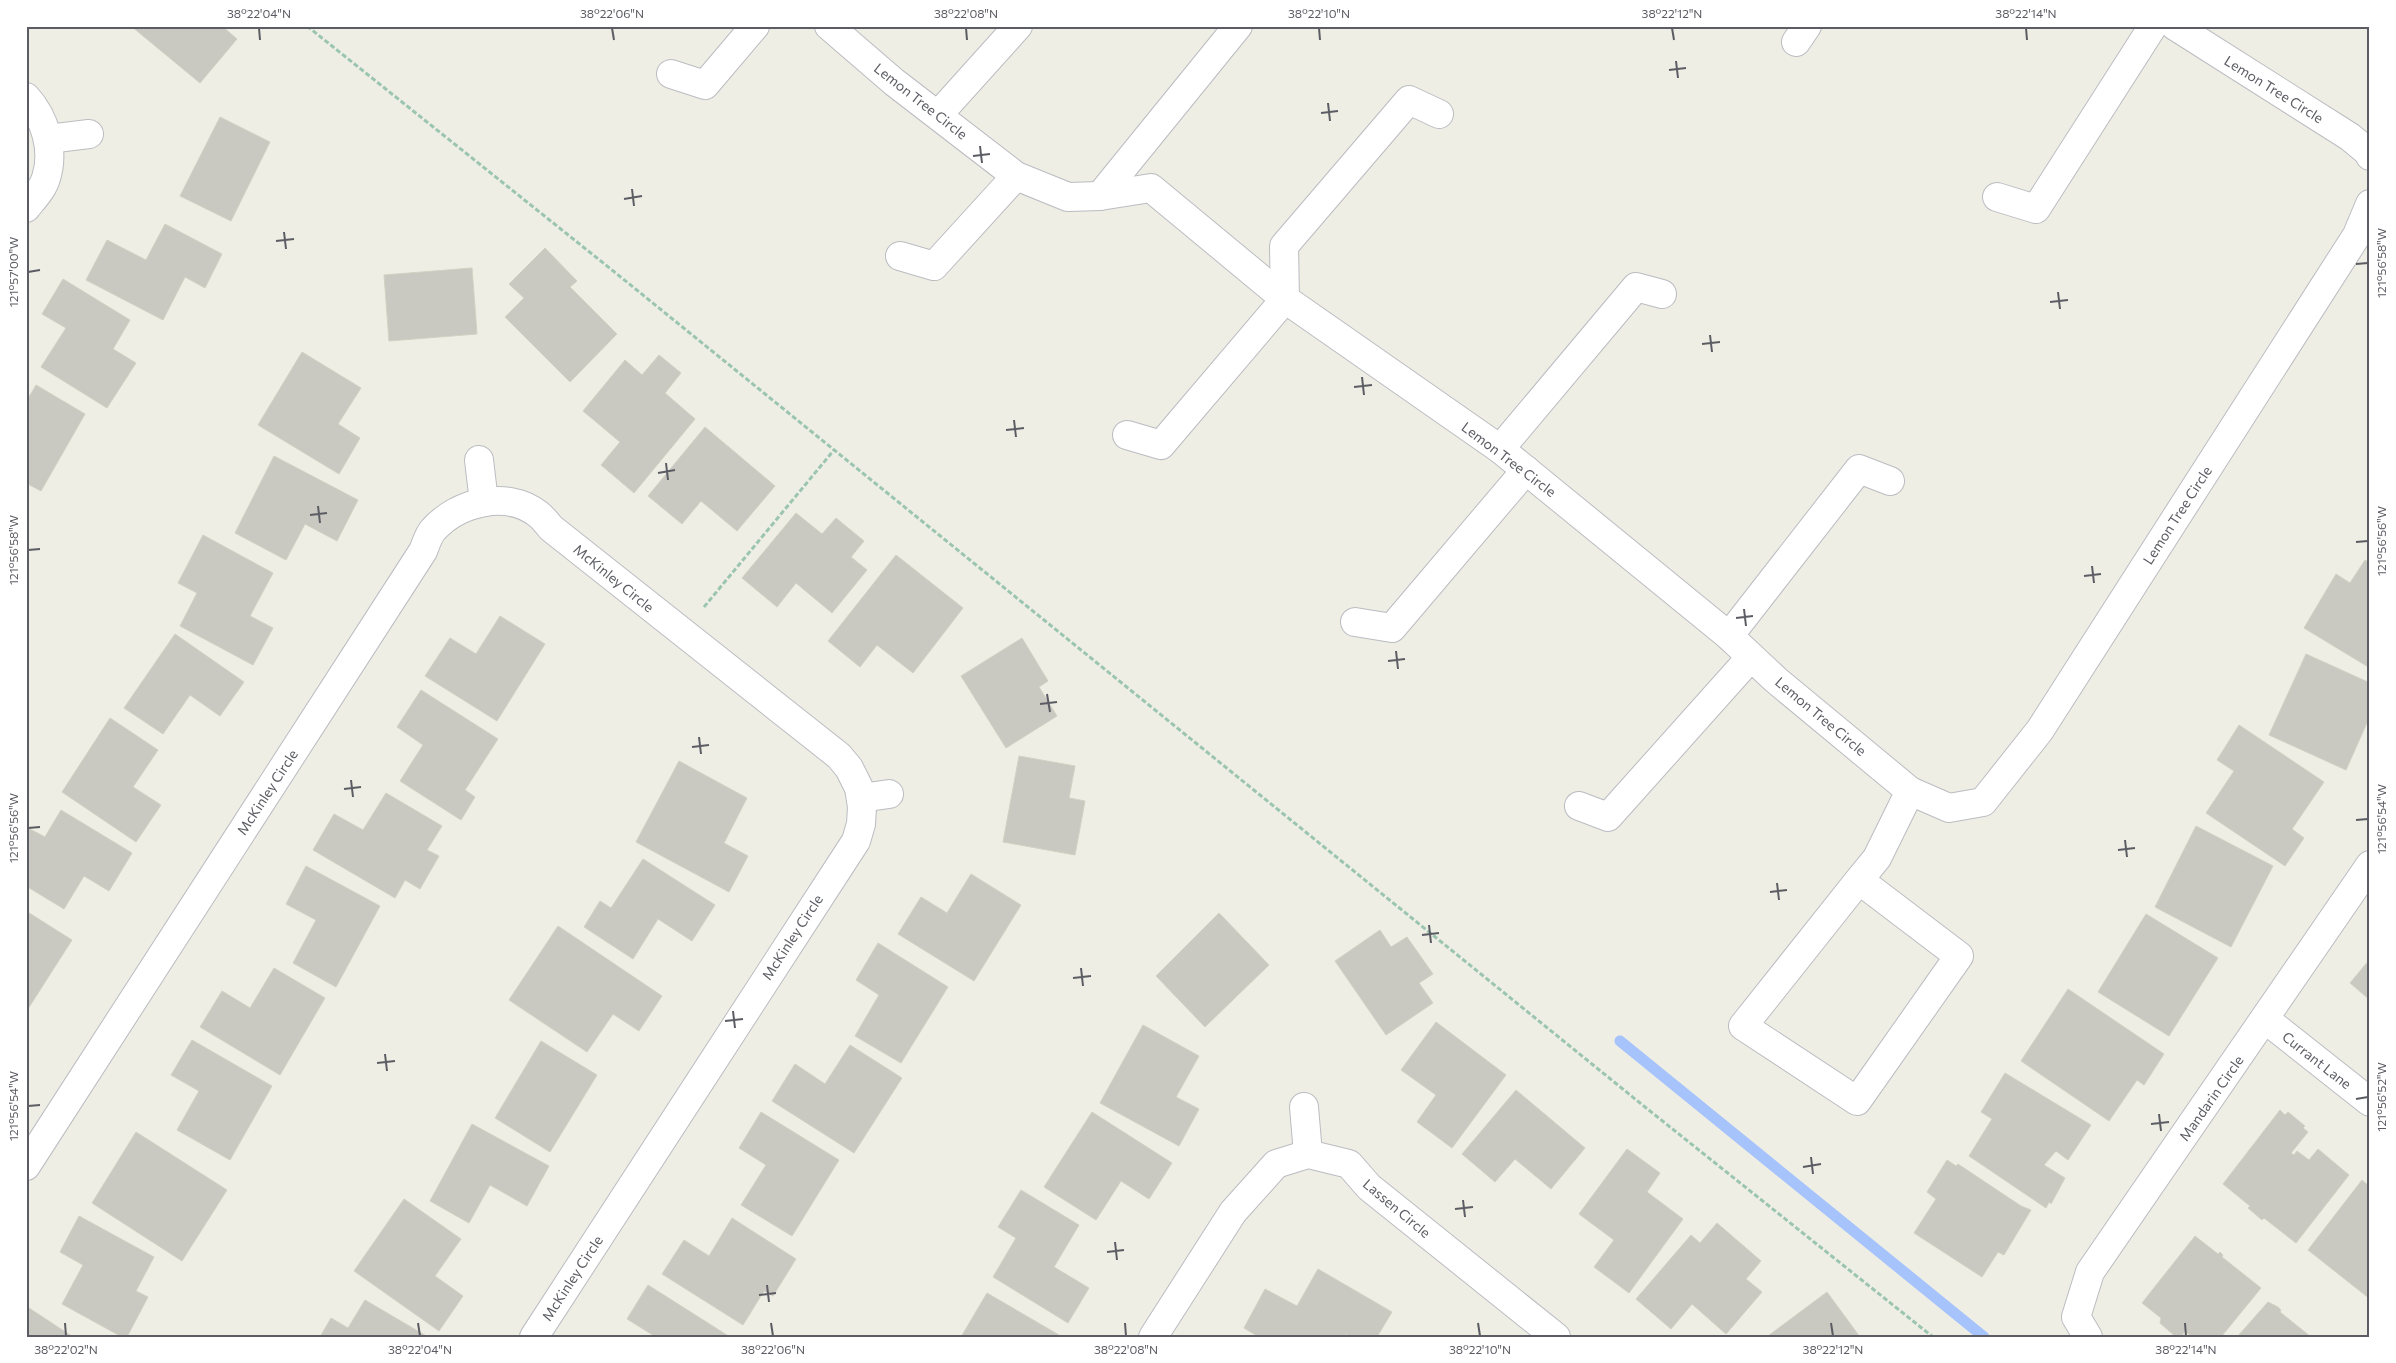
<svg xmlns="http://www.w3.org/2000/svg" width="2396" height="1363" font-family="Commissioner,sans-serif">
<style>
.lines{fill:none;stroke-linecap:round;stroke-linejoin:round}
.stream{stroke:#a6c3fc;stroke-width:11}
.building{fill:#c9c8c1;stroke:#d2d1c2}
.minor-casing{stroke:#bbbcc2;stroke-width:30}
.path{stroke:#9bc5b0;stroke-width:3;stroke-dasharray:5 2.5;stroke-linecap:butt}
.minor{stroke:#fff;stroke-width:28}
.ticks{fill:none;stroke:#5c5d64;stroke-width:2}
.labels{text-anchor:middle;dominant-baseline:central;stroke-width:4.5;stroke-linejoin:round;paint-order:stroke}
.street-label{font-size:14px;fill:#5c5d64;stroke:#fff}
.neatline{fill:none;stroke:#5c5d64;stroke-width:2}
.ticks-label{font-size:12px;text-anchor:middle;fill:#5c5d64}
</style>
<rect width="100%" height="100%" fill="#eeeee4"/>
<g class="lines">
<polyline class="stream" points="1620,1041 1984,1337"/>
</g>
<g class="building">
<polygon points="131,26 222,26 237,39 200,83"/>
<polygon points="220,117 270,142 231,221 180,196"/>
<polygon points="165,224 222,254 205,288 185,277 163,320 86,280 107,240 146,260"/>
<polygon points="545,248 577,281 570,287 617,334 570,382 505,317 524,298 509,284"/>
<polygon points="472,268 477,334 389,341 384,275"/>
<polygon points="63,279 130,320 113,349 136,363 107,408 41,367 66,328 42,314"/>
<polygon points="302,352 361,388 338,424 360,438 339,474 258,425"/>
<polygon points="659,355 681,373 665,393 695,419 634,493 601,465 620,442 583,411 625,360 642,375"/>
<polygon points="36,385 85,414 41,491 26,483 26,402"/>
<polygon points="705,427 775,486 737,531 701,501 682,524 648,496"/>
<polygon points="274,456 358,500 337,541 305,524 286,560 235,533"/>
<polygon points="796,513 822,534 836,518 864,541 851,557 867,570 832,613 796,583 777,607 742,578"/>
<polygon points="203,535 273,573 250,616 273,628 253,665 180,626 197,593 178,583"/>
<polygon points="896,555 963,608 913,673 877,645 860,667 828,641"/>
<polygon points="2365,560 2370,563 2370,668 2304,628 2336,574 2350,583"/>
<polygon points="500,616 545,644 497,721 425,676 450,638 476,654"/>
<polygon points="175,634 244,682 220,716 190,695 163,734 124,708"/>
<polygon points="1022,638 1048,681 1039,687 1057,716 1006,748 961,676"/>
<polygon points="2306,654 2370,683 2370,716 2346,770 2269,735"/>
<polygon points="421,690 498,739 465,790 475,797 461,820 400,781 423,745 397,727"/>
<polygon points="110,718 158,750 133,787 161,805 136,842 62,792"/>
<polygon points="2239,725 2324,782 2292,829 2304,838 2285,866 2206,813 2234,771 2217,760"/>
<polygon points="1019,756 1075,766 1069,798 1085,801 1075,855 1003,842"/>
<polygon points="679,761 747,798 724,843 748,856 729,892 636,842"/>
<polygon points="386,793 442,826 427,850 439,856 420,889 405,880 395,898 313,850 334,814 363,830"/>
<polygon points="61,810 132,853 109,891 84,876 64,909 26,886 26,827 45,837"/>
<polygon points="2196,826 2273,866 2231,947 2155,907"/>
<polygon points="643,859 715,905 692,941 658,919 633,959 584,927 600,901 611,908"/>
<polygon points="306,866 380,906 336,987 293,963 316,920 286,904"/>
<polygon points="971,874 1021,905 974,981 898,934 921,897 947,913"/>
<polygon points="26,911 72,940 26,1012"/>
<polygon points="1219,913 1269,965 1205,1027 1156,976"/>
<polygon points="2146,914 2218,958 2169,1036 2098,992"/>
<polygon points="558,926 662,996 639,1031 613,1014 587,1052 509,1000"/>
<polygon points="1380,930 1391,947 1407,937 1433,974 1419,983 1433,1003 1386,1035 1335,961"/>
<polygon points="878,943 948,987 901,1063 855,1036 879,995 856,980"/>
<polygon points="2370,959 2370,1000 2350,983"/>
<polygon points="274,968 325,998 280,1075 200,1027 222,991 250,1008"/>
<polygon points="2068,989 2164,1054 2144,1085 2137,1080 2109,1121 2021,1061"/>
<polygon points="1436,1022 1506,1075 1452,1148 1417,1122 1436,1095 1401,1070"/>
<polygon points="1143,1025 1199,1056 1176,1097 1199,1109 1179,1146 1100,1103"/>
<polygon points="192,1040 272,1086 230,1160 177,1130 199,1091 171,1075"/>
<polygon points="541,1041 597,1075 550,1152 495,1118"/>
<polygon points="850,1045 902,1078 854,1153 772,1101 795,1064 825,1084"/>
<polygon points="2005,1073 2091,1125 2068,1160 2056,1151 2044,1165 2065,1178 2051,1204 2049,1202 2046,1208 1969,1156 1992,1119 1981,1112"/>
<polygon points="1516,1090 1585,1148 1551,1189 1515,1159 1495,1182 1462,1154"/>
<polygon points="2280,1110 2285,1115 2288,1112 2305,1126 2303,1128 2308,1132 2291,1153 2294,1155 2297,1151 2309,1160 2318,1149 2349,1175 2296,1243 2264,1218 2262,1220 2248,1208 2250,1206 2223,1184"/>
<polygon points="761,1112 839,1160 792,1236 741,1205 766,1165 739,1148"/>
<polygon points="1092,1112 1172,1163 1149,1199 1121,1181 1096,1220 1044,1187"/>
<polygon points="472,1124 549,1166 527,1206 490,1185 469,1223 430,1201"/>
<polygon points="136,1132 227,1190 182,1261 92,1203"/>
<polygon points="1627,1149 1660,1173 1647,1192 1683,1219 1629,1293 1594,1267 1614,1240 1579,1214"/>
<polygon points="1947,1160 1956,1166 1958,1164 2021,1206 2031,1210 2004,1255 1998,1252 1982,1277 1914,1233 1936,1199 1927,1192"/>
<polygon points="2362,1180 2370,1187 2370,1299 2308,1250"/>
<polygon points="1021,1190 1079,1225 1054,1267 1089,1288 1068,1323 993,1277 1016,1238 998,1227"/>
<polygon points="404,1199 461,1239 435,1276 463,1296 439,1331 354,1271"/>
<polygon points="79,1216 154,1257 136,1291 148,1297 127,1337 122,1337 62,1304 83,1265 60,1252"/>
<polygon points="732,1218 796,1259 773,1296 764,1291 743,1325 662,1274 684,1240 709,1256"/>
<polygon points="1717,1223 1761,1261 1746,1279 1762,1292 1726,1334 1692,1304 1671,1329 1636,1299 1691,1235 1700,1243"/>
<polygon points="2195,1236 2218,1254 2220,1252 2223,1255 2222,1257 2261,1288 2221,1337 2192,1337 2185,1331 2181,1337 2176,1337 2160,1323 2161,1318 2142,1303"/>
<polygon points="1318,1269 1392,1312 1377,1337 1351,1337 1346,1334 1345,1337 1259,1337 1244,1328 1265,1289 1297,1306"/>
<polygon points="648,1285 730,1337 656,1337 627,1319"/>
<polygon points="1827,1292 1860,1337 1768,1337 1768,1336"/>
<polygon points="987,1293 1059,1335 1059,1337 961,1337"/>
<polygon points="365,1300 428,1337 320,1337 331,1318 348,1328"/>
<polygon points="2268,1302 2278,1307 2281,1310 2280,1312 2311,1337 2237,1337"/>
<polygon points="26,1306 73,1337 26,1337"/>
</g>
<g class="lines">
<g class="minor-casing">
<g id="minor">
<polyline points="829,26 894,82 1016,176 1068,197 1100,196 1238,26"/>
<polyline points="2175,26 2350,137 2368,152 2370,156"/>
<polyline points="1796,42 1807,26"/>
<polyline points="671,74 705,85 755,26"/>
<path d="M 26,97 C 45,118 55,150 46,178 C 43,189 33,199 26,208"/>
<polyline points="938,115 1018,26"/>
<polyline points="48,139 89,134"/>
<polyline points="1100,196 1151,188 1285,299 1500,449 1729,636 1776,680 1910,791 1949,808 1983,802 2040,730 2357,235 2370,204"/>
<polyline points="1997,197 2036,209 2153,26"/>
<polyline points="900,256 934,266 1016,176"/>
<polyline points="1127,435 1161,445 1285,299 1284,246 1409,100 1439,114"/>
<polyline points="1500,449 1636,287 1662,294"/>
<polyline points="479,460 484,502"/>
<polyline points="1355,622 1392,628 1526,470"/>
<polyline points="1729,636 1859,469 1890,481"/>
<polyline points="861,798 889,794"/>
<polyline points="1579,806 1608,817 1751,657"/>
<polyline points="1859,880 1959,956 1857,1101 1743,1026 1859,880 1877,858 1910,791"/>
<polyline points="2265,1019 2370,1102"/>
<polyline points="1304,1107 1308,1154"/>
<path d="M 26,1166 L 423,551 C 426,544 428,536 433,530 C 457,503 506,489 538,514 C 543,518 547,523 551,528 L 839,756 L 849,768 L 859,788 L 862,807 L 861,824 L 856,841 L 534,1337"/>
<polyline points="1153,1337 1233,1212 1276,1164 1308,1154 1349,1164 1369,1187 1556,1337"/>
<polyline points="2088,1337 2076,1317 2090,1272 2370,865"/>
</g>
</g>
<g class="path">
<polyline points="307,26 617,274 1645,1107 1933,1337"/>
<polyline points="704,607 834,450"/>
</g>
<use href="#minor" class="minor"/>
</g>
<path class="ticks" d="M 259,28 L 260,40M 612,28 L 614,40M 966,28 L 967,40M 1319,28 L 1320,40M 1672,28 L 1674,40M 2026,28 L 2027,40M 1676,61 L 1678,78M 1669,70 L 1686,68M 1328,103 L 1330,121M 1321,113 L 1338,111M 980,146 L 982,163M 973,156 L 990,154M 632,189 L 634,206M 624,199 L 642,196M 284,232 L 286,249M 276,241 L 294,239M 2356,264 L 2368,263M 28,272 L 40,270M 2058,292 L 2060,309M 2050,302 L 2068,300M 1710,335 L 1712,352M 1702,344 L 1720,342M 1362,377 L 1364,395M 1354,387 L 1372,385M 1014,420 L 1016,437M 1006,430 L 1024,428M 666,463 L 668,480M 658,473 L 675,470M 318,506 L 320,523M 310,515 L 327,513M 2356,542 L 2368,541M 28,550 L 40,549M 2092,566 L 2094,583M 2084,576 L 2101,574M 1744,609 L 1746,626M 1736,618 L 1753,616M 1396,651 L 1398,669M 1388,661 L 1405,659M 1047,694 L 1050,712M 1040,704 L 1057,702M 699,737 L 701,754M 692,747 L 709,745M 351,780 L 353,797M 344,789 L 361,787M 2356,820 L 2368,819M 28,828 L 40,827M 2125,840 L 2127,857M 2118,850 L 2135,848M 1777,883 L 1779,900M 1770,892 L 1787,890M 1429,925 L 1431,943M 1422,935 L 1439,933M 1081,968 L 1083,986M 1073,978 L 1091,976M 733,1011 L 735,1028M 725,1021 L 743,1019M 385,1054 L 387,1071M 377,1063 L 395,1061M 2356,1099 L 2368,1097M 28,1106 L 40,1105M 2159,1114 L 2161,1131M 2151,1124 L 2169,1122M 1811,1157 L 1813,1174M 1803,1167 L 1821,1164M 1463,1200 L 1465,1217M 1455,1209 L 1473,1207M 1115,1242 L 1117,1260M 1107,1252 L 1124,1250M 767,1285 L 769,1302M 759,1295 L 776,1293M 65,1323 L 66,1336M 418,1323 L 420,1336M 771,1323 L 773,1336M 1125,1323 L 1126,1336M 1478,1323 L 1480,1336M 1831,1323 L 1833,1336M 2185,1323 L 2186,1336"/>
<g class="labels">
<g class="street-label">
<text transform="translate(2274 89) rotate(32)">Lemon Tree Circle</text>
<text transform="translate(921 101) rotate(38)">Lemon Tree Circle</text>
<text transform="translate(1509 459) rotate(37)">Lemon Tree Circle</text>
<text transform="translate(2177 515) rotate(-57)">Lemon Tree Circle</text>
<text transform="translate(614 578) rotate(39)">McKinley Circle</text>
<text transform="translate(1821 716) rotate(40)">Lemon Tree Circle</text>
<text transform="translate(267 792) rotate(-57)">McKinley Circle</text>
<text transform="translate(792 937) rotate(-57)">McKinley Circle</text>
<text transform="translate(2317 1060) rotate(38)">Currant Lane</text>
<text transform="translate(2211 1098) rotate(-55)">Mandarin Circle</text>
<text transform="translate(1397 1208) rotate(40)">Lassen Circle</text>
<text transform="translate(572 1278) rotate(-57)">McKinley Circle</text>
</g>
</g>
<rect width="2396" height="1363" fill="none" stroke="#ffffff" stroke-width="55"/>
<rect x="28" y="28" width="2340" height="1308" class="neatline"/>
<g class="ticks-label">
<text x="259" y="18">38°22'04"N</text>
<text x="612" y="18">38°22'06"N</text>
<text x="966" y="18">38°22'08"N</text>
<text x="1319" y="18">38°22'10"N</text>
<text x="1672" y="18">38°22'12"N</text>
<text x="2026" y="18">38°22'14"N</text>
<text transform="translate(2382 263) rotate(-90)" y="4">121°56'58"W</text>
<text transform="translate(14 272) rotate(-90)" y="4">121°57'00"W</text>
<text transform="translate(2382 541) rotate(-90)" y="4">121°56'56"W</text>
<text transform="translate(14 550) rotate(-90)" y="4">121°56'58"W</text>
<text transform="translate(2382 819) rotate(-90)" y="4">121°56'54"W</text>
<text transform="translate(14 828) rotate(-90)" y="4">121°56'56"W</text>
<text transform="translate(2382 1097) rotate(-90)" y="4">121°56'52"W</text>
<text transform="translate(14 1106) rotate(-90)" y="4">121°56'54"W</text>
<text x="66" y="1354">38°22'02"N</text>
<text x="420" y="1354">38°22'04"N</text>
<text x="773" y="1354">38°22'06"N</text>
<text x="1126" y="1354">38°22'08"N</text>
<text x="1480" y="1354">38°22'10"N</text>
<text x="1833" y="1354">38°22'12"N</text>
<text x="2186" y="1354">38°22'14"N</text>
</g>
</svg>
